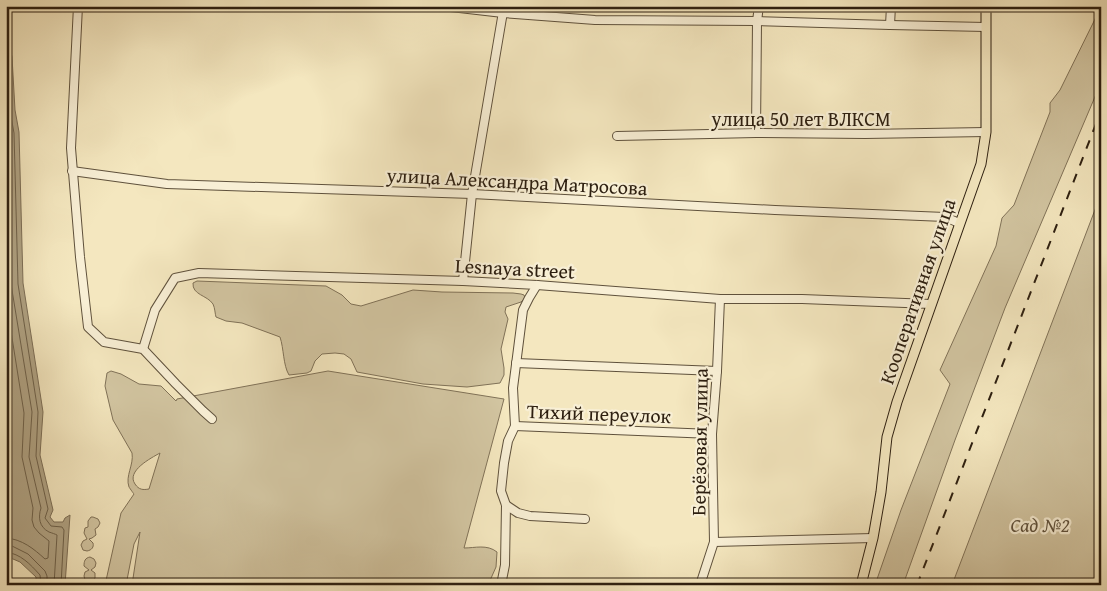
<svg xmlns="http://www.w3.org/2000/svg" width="1107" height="591" font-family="'Gentium Book Plus',serif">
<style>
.green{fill:#d2c5a1;stroke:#807258;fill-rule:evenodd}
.water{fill:#b0a384;stroke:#7c6e56}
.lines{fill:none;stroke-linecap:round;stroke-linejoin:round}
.shore{stroke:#6e614a;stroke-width:1}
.minor-casing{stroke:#5f513c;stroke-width:10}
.major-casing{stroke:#2d1f10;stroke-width:11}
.minor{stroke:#f8efd5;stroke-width:8}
.major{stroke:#f4e7bf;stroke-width:9}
.rail{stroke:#2d1f10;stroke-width:2;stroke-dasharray:9 9;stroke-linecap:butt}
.labels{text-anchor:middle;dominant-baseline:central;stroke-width:4.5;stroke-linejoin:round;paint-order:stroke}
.street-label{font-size:20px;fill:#2d1f10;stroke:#f8efd5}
.park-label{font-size:20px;font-style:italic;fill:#5f513c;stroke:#f8efd5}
</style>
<rect width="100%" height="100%" fill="#f4e7bf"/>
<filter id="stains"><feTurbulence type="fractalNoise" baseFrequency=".004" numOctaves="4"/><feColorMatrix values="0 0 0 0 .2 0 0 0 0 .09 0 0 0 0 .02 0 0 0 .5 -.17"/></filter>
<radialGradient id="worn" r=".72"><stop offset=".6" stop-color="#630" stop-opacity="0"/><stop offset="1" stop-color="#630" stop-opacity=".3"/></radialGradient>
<g class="green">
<polygon points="1101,7 1101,66 1097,73 1100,85 1005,308 955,440 903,585 875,585 901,510 950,384 940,370 996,246 1002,218 1014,205 1050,112 1050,103 1060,90"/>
<polygon points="1101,194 1101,585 952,585"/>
<path d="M 197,281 L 326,286 L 342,295 L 351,304 L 361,306 L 413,290 L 442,292 L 513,293 L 521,294 L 524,295 L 525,298 L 521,302 L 506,307 L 505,312 L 508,319 L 501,349 L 504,368 L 504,375 L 500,383 L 467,387 L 423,384 L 357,372 L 351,359 L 344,354 L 335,353 L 322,354 L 315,361 L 311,371 L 307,373 L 289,375 C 283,365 284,349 280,337 L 242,323 L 226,321 L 216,317 C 215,314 215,308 213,304 C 207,295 192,295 193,283 Z"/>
<path d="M 111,371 L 121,374 L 139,384 L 161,386 L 176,401 L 177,399 L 328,371 L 504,399 L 464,548 C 475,548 487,544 497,552 L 496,567 L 488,585 L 132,585 L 140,532 L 134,544 L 126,585 L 105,585 L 121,513 L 134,494 C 133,493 129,487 129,487 C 125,476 134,465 132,453 L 113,420 L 105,386 L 107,373 ZM 160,453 L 149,489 C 143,490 139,490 135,484 C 126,471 151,458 160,453 Z"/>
<path d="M 91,517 L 93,517 L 98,519 L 100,523 L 98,527 L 95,529 L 96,535 L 92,538 L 89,539 L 93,543 C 94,547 92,550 87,551 L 83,550 L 81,545 L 83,541 L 87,539 L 84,533 L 85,528 L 88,527 L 88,521 Z"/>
<path d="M 90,557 L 94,559 L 96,563 L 95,567 L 91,570 L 95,573 L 95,578 C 93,582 89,583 85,580 L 84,576 L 85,572 L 89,570 L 84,566 C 84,561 85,558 90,557 Z"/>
</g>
<polygon class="water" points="6,27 12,57 15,110 19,132 23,283 43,412 40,455 53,510 50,517 54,522 63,522 65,518 70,515 65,585 36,584 36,577 20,562 6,556"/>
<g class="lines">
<g class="shore">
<polyline points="6,52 10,111 14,133 18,284 38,412 36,456 48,509 45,518 51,526 62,527 64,530 61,585"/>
<path d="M 6,124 L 8,133 L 11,284 L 32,412 L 29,457 L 41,508 C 38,517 39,527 49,532 C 52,533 55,534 57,535 L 54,585"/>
<path d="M 6,300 L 24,413 L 22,457 L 33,508 L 32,520 L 34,527 L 39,533 L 49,541 L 48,558 L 45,559 C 34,549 22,539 6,538"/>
<polyline points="6,546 12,546 28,554 45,571 47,576 47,585"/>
<path d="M 6,552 C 21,554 30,564 40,575 L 41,585"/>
</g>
<g class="minor-casing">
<g id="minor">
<polyline points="78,6 71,148 80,257 88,327 104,342 143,349 176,384 203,411 212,419"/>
<polyline points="442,6 503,13 595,20 757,21 890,25 986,27"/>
<polyline points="890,25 891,6"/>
<polyline points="756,133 757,21 759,6"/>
<polyline points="617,136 756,133 865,134 986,132"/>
<polyline points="72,171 167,184 472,194 775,210 945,217 959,223"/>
<polyline points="463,281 472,194 504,6"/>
<polyline points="143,349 155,310 175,278 199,273 463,281 537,285 720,299 802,299 931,304"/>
<polyline points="516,363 717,371"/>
<polyline points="515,426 712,434"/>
<polyline points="506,505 518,513 530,516 585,519"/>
<polyline points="714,542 873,538"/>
<polyline points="501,585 505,565 506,505 501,491 504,463 508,441 515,426 513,388 523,310 529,298 537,285"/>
<polyline points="700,585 714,542 712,434 717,371 720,299"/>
</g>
</g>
<g class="major-casing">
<polyline id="major" points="861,585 873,538 881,492 887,437 897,402 981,164 986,132 986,6"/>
</g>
<use href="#minor" class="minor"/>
<use href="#major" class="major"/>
<polyline class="rail" points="917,585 1101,111"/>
</g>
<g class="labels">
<g class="street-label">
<text x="801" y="118">улица 50 лет ВЛКСМ</text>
<text transform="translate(517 181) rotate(3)">улица Александра Матросова</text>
<text transform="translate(515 268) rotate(3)">Lesnaya street</text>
<text transform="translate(917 291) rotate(-71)">Кооперативная улица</text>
<text transform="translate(599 413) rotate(2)">Тихий переулок</text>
<text transform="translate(699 442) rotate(-89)">Берёзовая улица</text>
</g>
<g class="park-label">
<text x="1040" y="524">Сад №2</text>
</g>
</g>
<rect width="1107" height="591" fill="none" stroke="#f4e7bf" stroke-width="25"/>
<rect x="8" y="8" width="1092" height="576" fill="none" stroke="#2d1f10" stroke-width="2.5"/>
<rect x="12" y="12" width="1082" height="566" fill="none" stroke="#2d1f10"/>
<rect width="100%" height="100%" filter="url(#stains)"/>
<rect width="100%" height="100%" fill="url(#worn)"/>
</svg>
